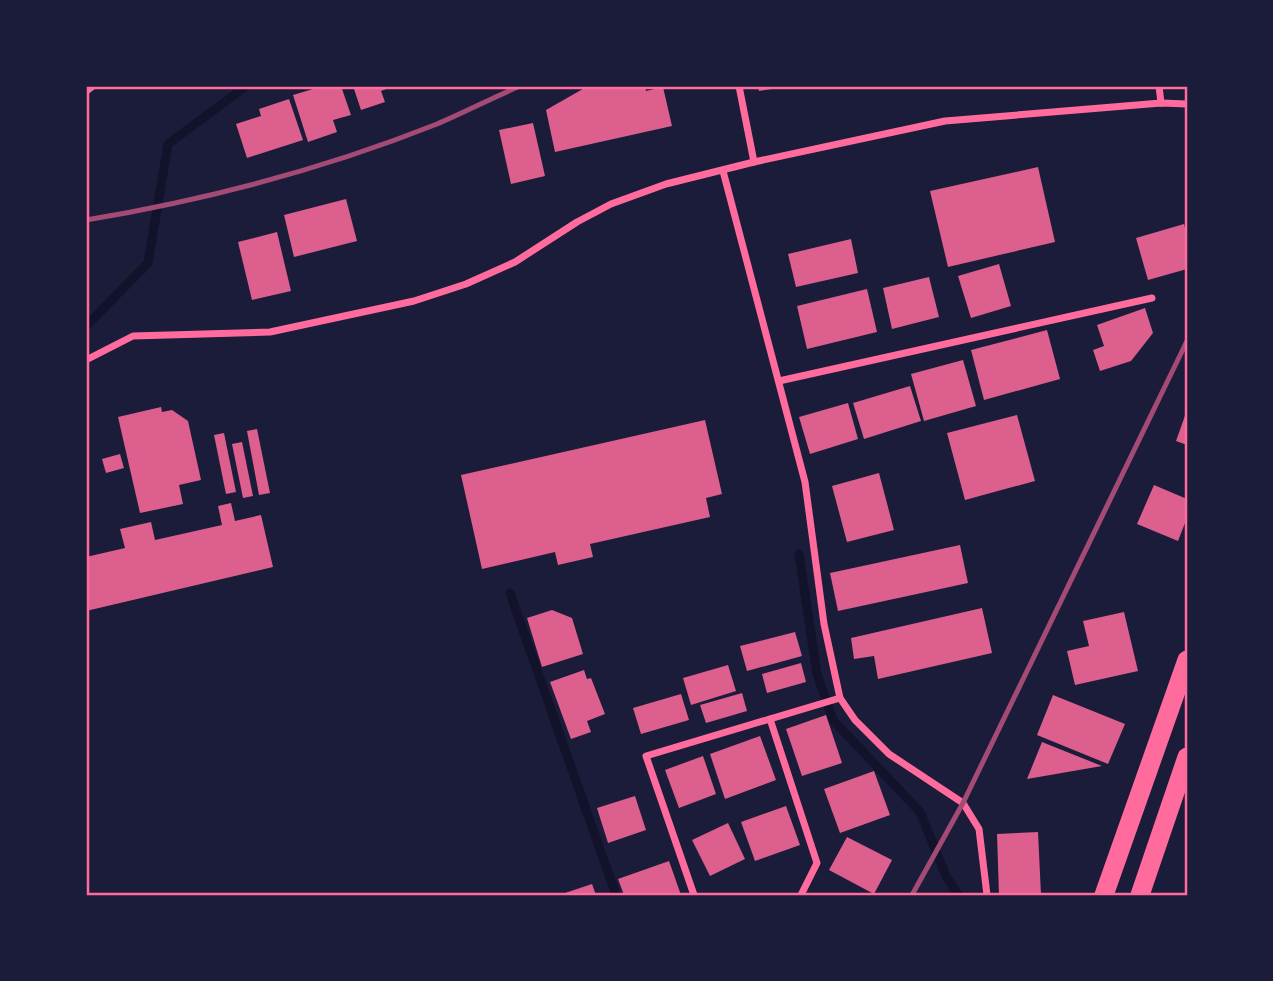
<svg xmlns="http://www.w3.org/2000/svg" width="1273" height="981" font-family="'Varela Round',sans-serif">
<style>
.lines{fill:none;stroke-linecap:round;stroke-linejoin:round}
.stream{stroke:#12122b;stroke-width:9}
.building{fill:#dd5f8e}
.path{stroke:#ff6b9d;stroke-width:4.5}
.minor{stroke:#ff6b9d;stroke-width:7}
.trunk{stroke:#ff6b9d;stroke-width:19}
.rail{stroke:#a44b75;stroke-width:5}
.neatline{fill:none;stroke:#ff6b9d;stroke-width:2.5}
</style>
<rect width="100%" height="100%" fill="#1b1b3a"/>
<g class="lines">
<g class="stream">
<polyline points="86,326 148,263 168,144 246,86"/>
<polyline points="799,554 817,674 833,720 920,812 946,876 958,895"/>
<polyline points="510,593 616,895"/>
</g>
</g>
<g class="building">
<polygon points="323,86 341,86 351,115 333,120 337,132 308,142 293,95"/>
<polygon points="353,86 394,86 381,91 385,102 361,110"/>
<polygon points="588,86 645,86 646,91 663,87 672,126 555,152 546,110"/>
<polygon points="758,86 784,86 784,87 759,91"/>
<polygon points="289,99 303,140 247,158 236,124 261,116 259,109"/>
<polygon points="533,123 545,176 511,184 499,130"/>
<polygon points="1038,167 1055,242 948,267 930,191"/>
<polygon points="346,199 357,241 294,257 284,215"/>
<polygon points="1184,224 1187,236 1187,269 1148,280 1136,238"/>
<polygon points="277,232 291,291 252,300 238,242"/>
<polygon points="851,239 858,273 796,287 788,254"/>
<polygon points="999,264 1011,306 971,318 958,276"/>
<polygon points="929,277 939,317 892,329 883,288"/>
<polygon points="867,289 877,332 807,349 797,306"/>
<polygon points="1145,308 1153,333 1131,361 1100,371 1093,350 1104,346 1097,325"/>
<polygon points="1047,330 1060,379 984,400 971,350"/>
<polygon points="963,360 976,406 924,421 911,374"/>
<polygon points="910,386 921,421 864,439 853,403"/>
<polygon points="848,403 858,439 810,454 799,417"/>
<polygon points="161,407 162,412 172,410 188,421 201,480 179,485 183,504 140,513 118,417"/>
<polygon points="1187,410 1187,445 1176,441"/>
<polygon points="1017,415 1035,481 965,500 947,433"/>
<polygon points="705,420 722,494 706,498 710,517 590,544 593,557 558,565 555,552 482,569 461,475"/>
<polygon points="257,429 270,493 259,495 247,431"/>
<polygon points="224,433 236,492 226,494 214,435"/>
<polygon points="242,442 253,496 243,498 232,444"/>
<polygon points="120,454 124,468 106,473 102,459"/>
<polygon points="879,473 894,530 847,542 832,486"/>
<polygon points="1154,485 1187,499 1187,518 1178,541 1137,524"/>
<polygon points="231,503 235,521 261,515 273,567 86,611 86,557 125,548 120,529 151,522 155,540 222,525 218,506"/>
<polygon points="960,545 968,583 838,611 830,573"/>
<polygon points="982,608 992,653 878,679 874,656 854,659 851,638"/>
<polygon points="552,610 572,618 583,654 542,667 527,618"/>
<polygon points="1124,612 1138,671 1075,685 1067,651 1089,646 1083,621"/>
<polygon points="795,632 802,656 747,671 740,646"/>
<polygon points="801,663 806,682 767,693 762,674"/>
<polygon points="728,665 736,691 691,705 683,678"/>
<polygon points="584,670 587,679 591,678 605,714 587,721 591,732 571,739 550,682"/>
<polygon points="742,693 747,711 706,723 700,705"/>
<polygon points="681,694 689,720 641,734 633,708"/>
<polygon points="1053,695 1125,724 1108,764 1037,735"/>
<polygon points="826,715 842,763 802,776 786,729"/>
<polygon points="760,736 776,780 725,799 710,754"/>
<polygon points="1042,742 1102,766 1027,779"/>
<polygon points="703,756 716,794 679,808 665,770"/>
<polygon points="874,771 890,815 840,833 824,789"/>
<polygon points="635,796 646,830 608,843 597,808"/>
<polygon points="786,806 800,845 755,861 741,822"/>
<polygon points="728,823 745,859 710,876 692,840"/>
<polygon points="1038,832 1041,895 999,895 997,834"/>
<polygon points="847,837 892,860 874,894 829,870"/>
<polygon points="669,861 681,895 624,895 618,879"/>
<polygon points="592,884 596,895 559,895"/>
</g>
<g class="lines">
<polyline class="path" points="86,93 95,86"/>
<g class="minor">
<polyline points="739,86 754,162"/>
<polyline points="1159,86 1161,103"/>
<polyline points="723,171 805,482 824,624 840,698 855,720 889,754 963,803 979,829 987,895"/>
<polyline points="86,360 133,336 270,332 414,301 466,284 515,262 577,222 611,204 666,184 754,162 945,121 1161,103 1187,104"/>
<polyline points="779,381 1152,298"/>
<polyline points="770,719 817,863 801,895"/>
<polyline points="694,895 646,756 840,698"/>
</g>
<g class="trunk">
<polyline points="1104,895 1187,660"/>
<polyline points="1140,895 1187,757"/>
</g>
<g class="rail">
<path d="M 86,220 C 206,200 324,169 437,124 C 465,112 492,98 520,86"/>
<polyline points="912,895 963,803 1187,341"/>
</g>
</g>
<rect width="1273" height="981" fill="none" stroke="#1b1b3a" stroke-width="175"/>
<rect x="88" y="88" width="1098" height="806" class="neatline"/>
</svg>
